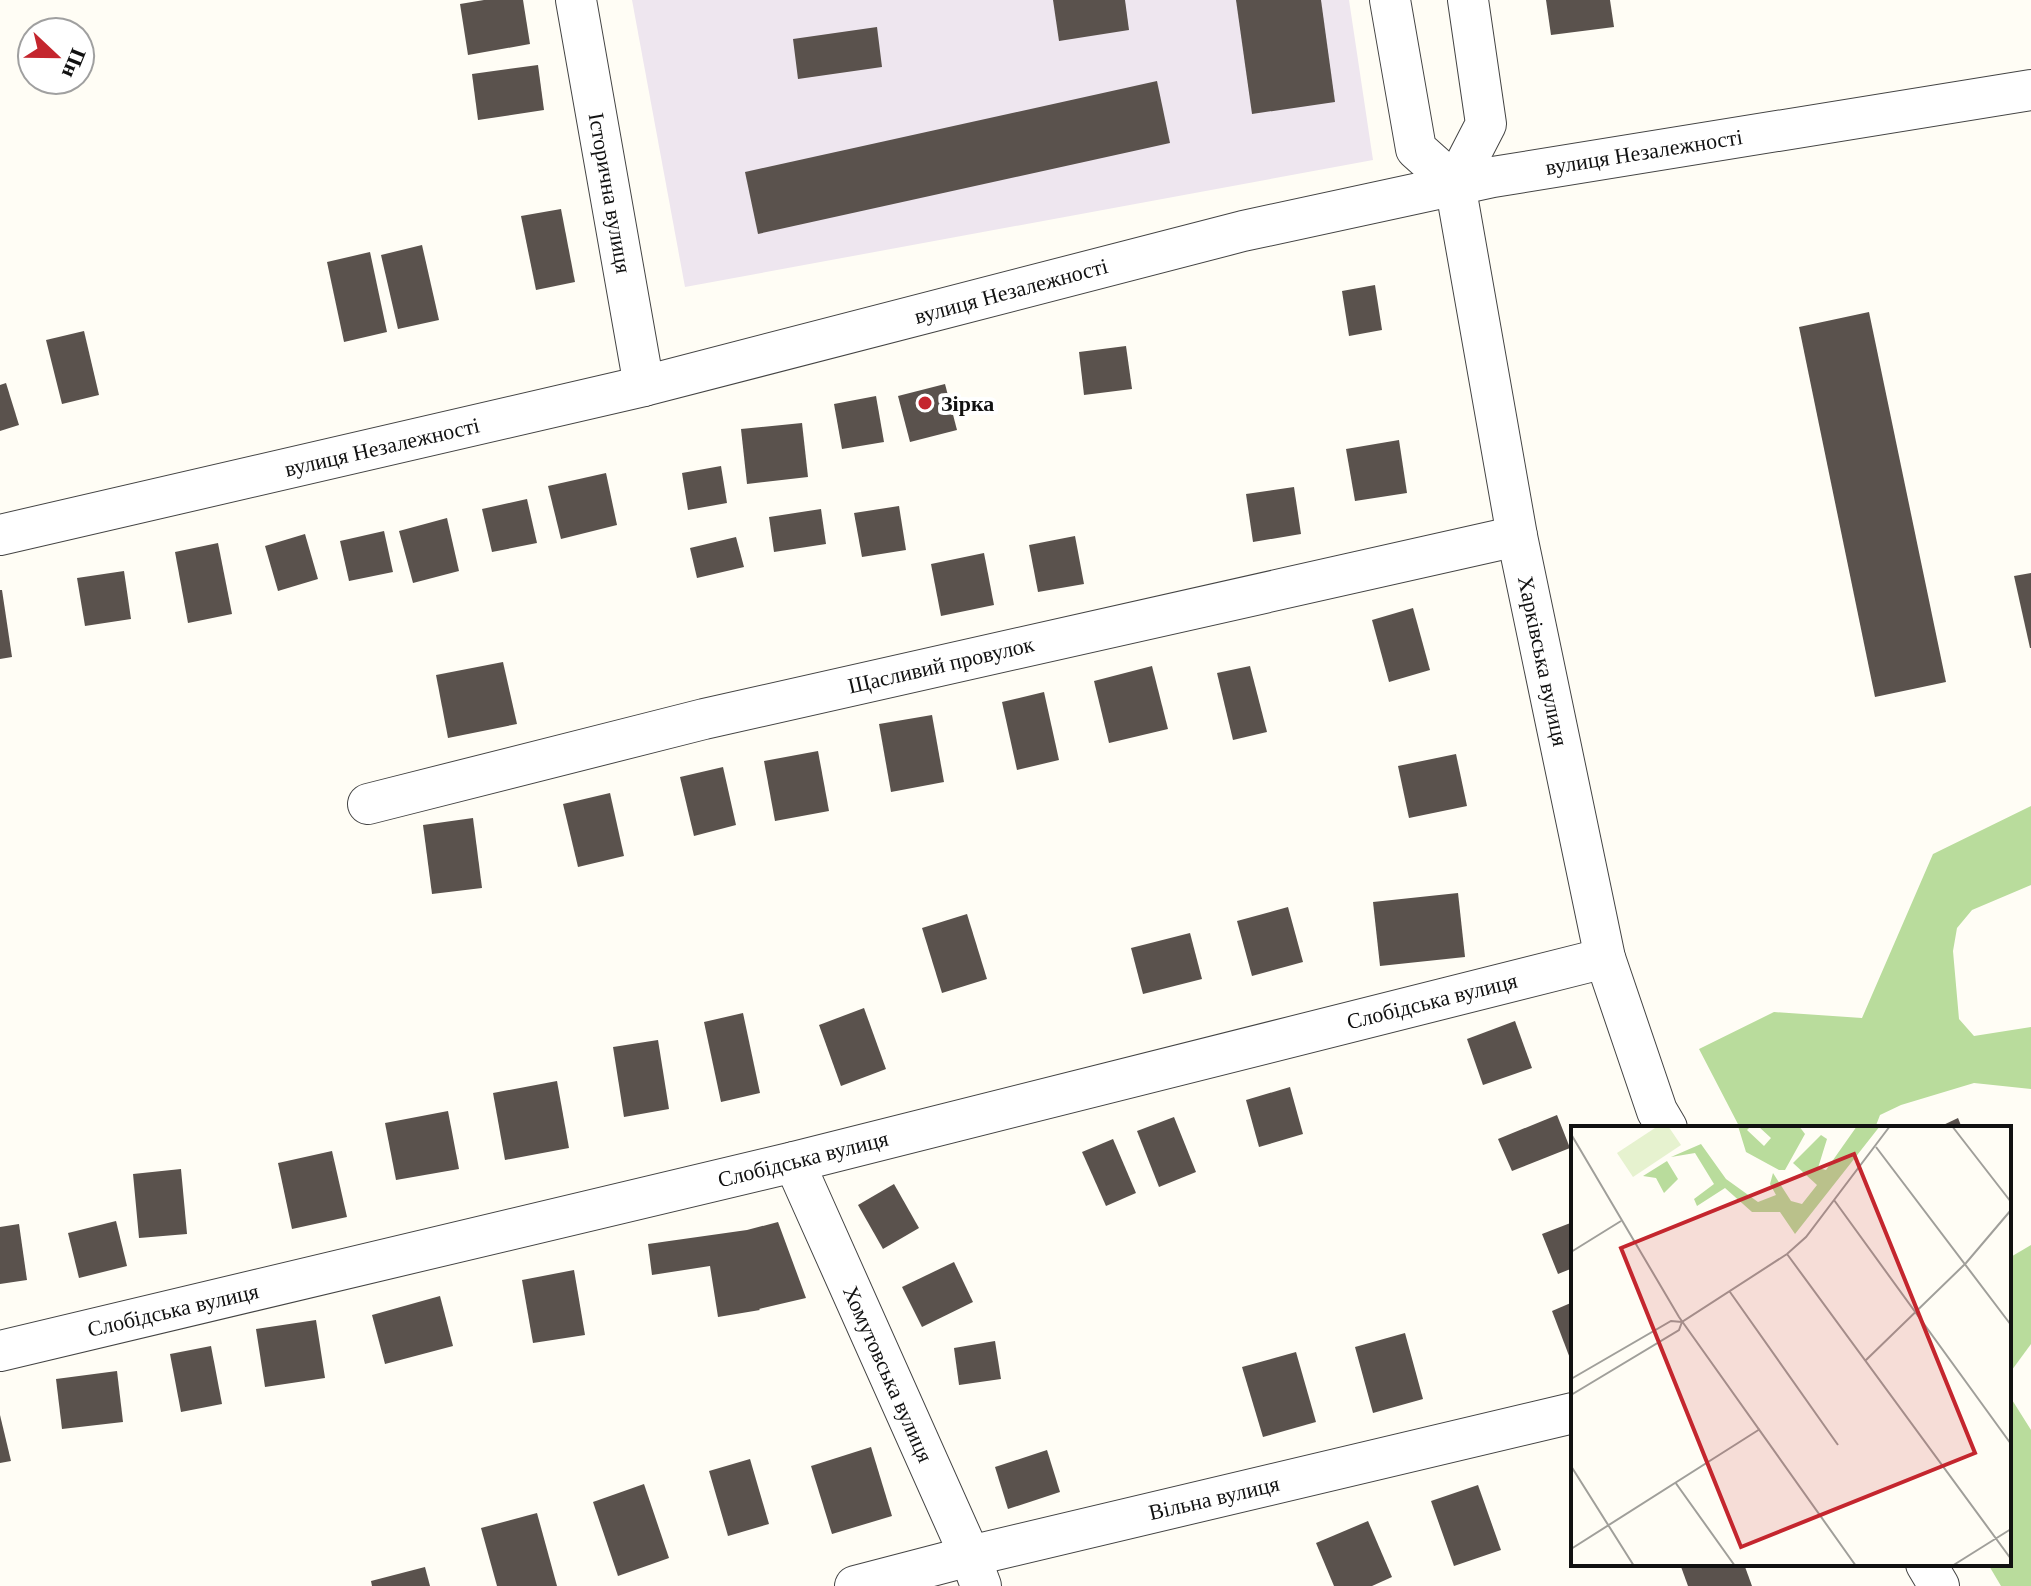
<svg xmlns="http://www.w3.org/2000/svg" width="2031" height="1586" font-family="Georgia,serif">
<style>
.industrial{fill:#eee6ef}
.forest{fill:#b9dc9c}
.building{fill:#5a524d}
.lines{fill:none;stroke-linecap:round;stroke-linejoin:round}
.minor-casing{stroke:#444;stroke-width:42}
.minor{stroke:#fff;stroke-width:40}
.poi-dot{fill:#c4262e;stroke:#fff;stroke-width:3}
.labels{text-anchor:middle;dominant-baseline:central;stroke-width:8;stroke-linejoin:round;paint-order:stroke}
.street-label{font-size:22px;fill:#111;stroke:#fff}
.poi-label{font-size:22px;font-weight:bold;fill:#111;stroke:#fff;text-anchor:start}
.inset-road{fill:none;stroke:#a09f9a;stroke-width:2}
.view{fill:#c4262e;fill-opacity:0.15;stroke:#c4262e;stroke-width:4}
.inset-edge{fill:none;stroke:#111;stroke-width:4}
</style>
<rect width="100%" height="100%" fill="#fffdf5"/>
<polygon class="industrial" points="632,0 1349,0 1373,160 685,287"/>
<g class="forest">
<polygon points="2031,806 2031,885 1972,910 1957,928 1953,951 1959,1019 1974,1036 2031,1027 2031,1089 1974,1083 1901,1105 1880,1115 1875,1128 1740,1128 1699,1049 1774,1012 1862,1018 1933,854"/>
<polygon points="2031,1245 2031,1344 2009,1374 2009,1258"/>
<polygon points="2009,1395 2031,1430 2031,1586 2001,1586 1988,1564 2009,1564"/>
</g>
<g class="building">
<polygon points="484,0 523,0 530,44 468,55 460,4"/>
<polygon points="1053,0 1125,0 1129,30 1059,41"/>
<polygon points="1236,0 1321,0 1335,102 1252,114"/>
<polygon points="1546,0 1610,0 1614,27 1551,35"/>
<polygon points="877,27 882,67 798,79 793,39"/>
<polygon points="538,65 544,110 478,120 472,74"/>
<polygon points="1157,81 1170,143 758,234 745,172"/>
<polygon points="561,209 575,282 536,290 521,216"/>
<polygon points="422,245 439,320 398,329 381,255"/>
<polygon points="370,252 387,332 344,342 327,262"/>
<polygon points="1375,285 1382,330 1349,336 1342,291"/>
<polygon points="1869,312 1946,682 1875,697 1799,327"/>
<polygon points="84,331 99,395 62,404 46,340"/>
<polygon points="1126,346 1132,389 1084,395 1079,352"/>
<polygon points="6,383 19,425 0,431 0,385"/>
<polygon points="945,384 957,430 910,442 898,396"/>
<polygon points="876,396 884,442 842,449 834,404"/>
<polygon points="802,423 808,477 747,484 741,429"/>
<polygon points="1399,440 1407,493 1355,501 1346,449"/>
<polygon points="721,466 727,503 688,510 682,473"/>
<polygon points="606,473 617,525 561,539 548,486"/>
<polygon points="1294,487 1301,534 1253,542 1246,494"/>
<polygon points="527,499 537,543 492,552 482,509"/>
<polygon points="899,506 906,550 862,557 854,513"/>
<polygon points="821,509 826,544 774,552 769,517"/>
<polygon points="447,518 459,571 413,583 399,531"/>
<polygon points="384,531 393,572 349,581 340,541"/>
<polygon points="305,534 318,579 278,591 265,546"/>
<polygon points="1075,536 1084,584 1038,592 1029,545"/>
<polygon points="736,537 744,567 697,578 690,548"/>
<polygon points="218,543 232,614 188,623 175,552"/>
<polygon points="984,553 994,605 941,616 931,564"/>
<polygon points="124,571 131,619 85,626 77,578"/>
<polygon points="2031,573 2031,648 2030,648 2014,576"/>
<polygon points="0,590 2,590 12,657 0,659"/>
<polygon points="1413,608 1430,670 1389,682 1372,620"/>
<polygon points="503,662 517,724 448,738 436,675"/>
<polygon points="1152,666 1168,729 1109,743 1094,681"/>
<polygon points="1250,666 1267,732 1233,740 1217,673"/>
<polygon points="1044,692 1059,760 1017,770 1002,702"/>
<polygon points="932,715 944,782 891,792 879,724"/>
<polygon points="818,751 829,811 775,821 764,761"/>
<polygon points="1456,754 1467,806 1409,818 1398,766"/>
<polygon points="723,767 736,825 694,836 680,777"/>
<polygon points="610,793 624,856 578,867 563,804"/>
<polygon points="473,818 482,888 432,894 423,825"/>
<polygon points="1458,893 1465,957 1380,966 1373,902"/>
<polygon points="1288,907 1303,962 1252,976 1237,921"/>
<polygon points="967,914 987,979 942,993 922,928"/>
<polygon points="1190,933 1202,979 1143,994 1131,948"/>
<polygon points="864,1008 886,1069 841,1086 819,1025"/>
<polygon points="743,1013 760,1093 721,1102 704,1022"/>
<polygon points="1515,1021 1532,1068 1483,1085 1467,1039"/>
<polygon points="658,1040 669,1109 624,1117 613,1047"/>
<polygon points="557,1081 569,1148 505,1160 493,1093"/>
<polygon points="1290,1087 1303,1134 1259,1147 1246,1100"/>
<polygon points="448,1111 459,1169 396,1180 385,1123"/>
<polygon points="1557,1115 1570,1148 1512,1171 1498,1139"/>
<polygon points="1174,1117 1196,1172 1159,1187 1137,1131"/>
<polygon points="1958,1118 1962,1128 1937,1128"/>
<polygon points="1113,1139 1136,1193 1106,1206 1082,1152"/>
<polygon points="332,1151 347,1217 292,1229 278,1163"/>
<polygon points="181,1169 187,1234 139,1238 133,1174"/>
<polygon points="894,1184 919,1228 883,1249 858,1205"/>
<polygon points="116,1221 127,1266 79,1278 68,1233"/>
<polygon points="778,1222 806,1298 759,1309 760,1310 718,1317 710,1266 652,1275 648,1244 747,1230"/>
<polygon points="1573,1222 1573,1268 1558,1274 1542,1234"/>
<polygon points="19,1224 27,1280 0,1284 0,1227"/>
<polygon points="954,1262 973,1302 922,1327 902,1287"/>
<polygon points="574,1270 585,1335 533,1343 522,1280"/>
<polygon points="440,1296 453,1346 385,1364 372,1315"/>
<polygon points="1573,1302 1573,1360 1571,1361 1552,1311"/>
<polygon points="316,1320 325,1378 265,1387 256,1329"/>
<polygon points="1405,1333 1423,1399 1373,1413 1355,1347"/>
<polygon points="995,1341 1001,1379 959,1385 954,1348"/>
<polygon points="211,1346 222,1404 181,1412 170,1354"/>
<polygon points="1296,1352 1316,1422 1263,1437 1242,1367"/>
<polygon points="117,1371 123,1422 62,1429 56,1379"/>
<polygon points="0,1415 11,1461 0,1463"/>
<polygon points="871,1447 892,1516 832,1534 811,1466"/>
<polygon points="1047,1450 1060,1492 1008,1509 995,1467"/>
<polygon points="750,1459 769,1524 728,1536 709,1471"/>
<polygon points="644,1484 669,1558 618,1576 593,1502"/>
<polygon points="1478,1485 1501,1550 1454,1566 1431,1501"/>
<polygon points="537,1513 557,1586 497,1586 481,1528"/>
<polygon points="1368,1521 1392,1577 1372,1586 1334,1586 1316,1543"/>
<polygon points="1680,1564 1744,1564 1752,1586 1688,1586"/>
<polygon points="425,1567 430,1586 372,1586 371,1581"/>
</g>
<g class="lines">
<g class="minor-casing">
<g id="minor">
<polyline points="576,0 644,386"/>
<polyline points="1390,0 1416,149 1455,184"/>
<polyline points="1468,0 1486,124 1455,184 1517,536 1605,958 1657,1111 1667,1128"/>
<polyline points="0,535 644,386 1243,231 1493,177 2031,90"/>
<polyline points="368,804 704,719 1517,536"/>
<polyline points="794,1162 970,1556 981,1586"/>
<polyline points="0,1351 794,1162 1605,958"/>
<polyline points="1926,1564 1939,1586"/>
<polyline points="855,1586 970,1556 1573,1413"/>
</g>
</g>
<use href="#minor" class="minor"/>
</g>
<circle class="poi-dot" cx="925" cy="403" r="8"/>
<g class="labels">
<g class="street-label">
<text transform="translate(1644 152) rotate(-9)">вулиця Незалежності</text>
<text transform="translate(610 193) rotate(80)">Історична вулиця</text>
<text transform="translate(1011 291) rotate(-15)">вулиця Незалежності</text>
<text transform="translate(382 447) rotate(-13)">вулиця Незалежності</text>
<text transform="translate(1543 661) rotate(78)">Харківська вулиця</text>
<text transform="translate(941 665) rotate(-13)">Щасливий провулок</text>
<text transform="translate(1432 1001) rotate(-14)">Слобідська вулиця</text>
<text transform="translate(803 1159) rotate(-14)">Слобідська вулиця</text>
<text transform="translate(173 1310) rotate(-13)">Слобідська вулиця</text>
<text transform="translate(888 1374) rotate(66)">Хомутовська вулиця</text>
<text transform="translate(1214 1498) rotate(-13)">Вільна вулиця</text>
</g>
<g class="poi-label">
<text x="941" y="403">Зірка</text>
</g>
</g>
<g transform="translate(1571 1126)">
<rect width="440" height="440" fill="#fffdf5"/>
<path d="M 167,0 L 180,0 L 176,4 L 193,20 L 200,12 L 187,0 L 228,0 L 234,8 L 214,44 L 208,44 L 175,26 ZM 286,0 L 309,0 L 224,108 L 209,86 L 181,86 L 154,62 L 126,80 L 123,73 L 143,58 L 124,27 L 100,31 L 130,18 L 155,53 L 187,76 L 205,69 L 199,58 L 202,47 L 220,75 L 231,78 L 246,59 L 222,37 L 250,9 L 256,13 L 247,42 L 255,44 ZM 96,35 L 107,53 L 93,67 L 85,52 L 72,50 Z" fill="#b9dc9c"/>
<path d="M 87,0 L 97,0 L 110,19 L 62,51 L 46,27 Z" fill="#e6f2cf"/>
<path class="inset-road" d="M 381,0 L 440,76M 0,8 L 108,191 L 285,440M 305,21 L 440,199M 263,74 L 440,318M 0,126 L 50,95M 216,128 L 440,433M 159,166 L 267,319M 294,235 L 395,137 L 440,84M 0,253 L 100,195 L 111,196M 0,269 L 108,204 L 111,196 L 216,128 L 235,111 L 319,0M 0,340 L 63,440M 104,356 L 164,440M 0,423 L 189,303M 381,440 L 440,403"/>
<path class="view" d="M 283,28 L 404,327 L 170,421 L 50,122 Z"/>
<rect width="440" height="440" class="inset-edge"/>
</g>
<g transform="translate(56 56) rotate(112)"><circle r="38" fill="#ffffff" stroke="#a0a0a0" stroke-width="2"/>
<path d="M0-6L14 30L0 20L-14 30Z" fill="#c4262e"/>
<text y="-12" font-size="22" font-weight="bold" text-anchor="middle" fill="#111111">Пн</text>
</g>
</svg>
